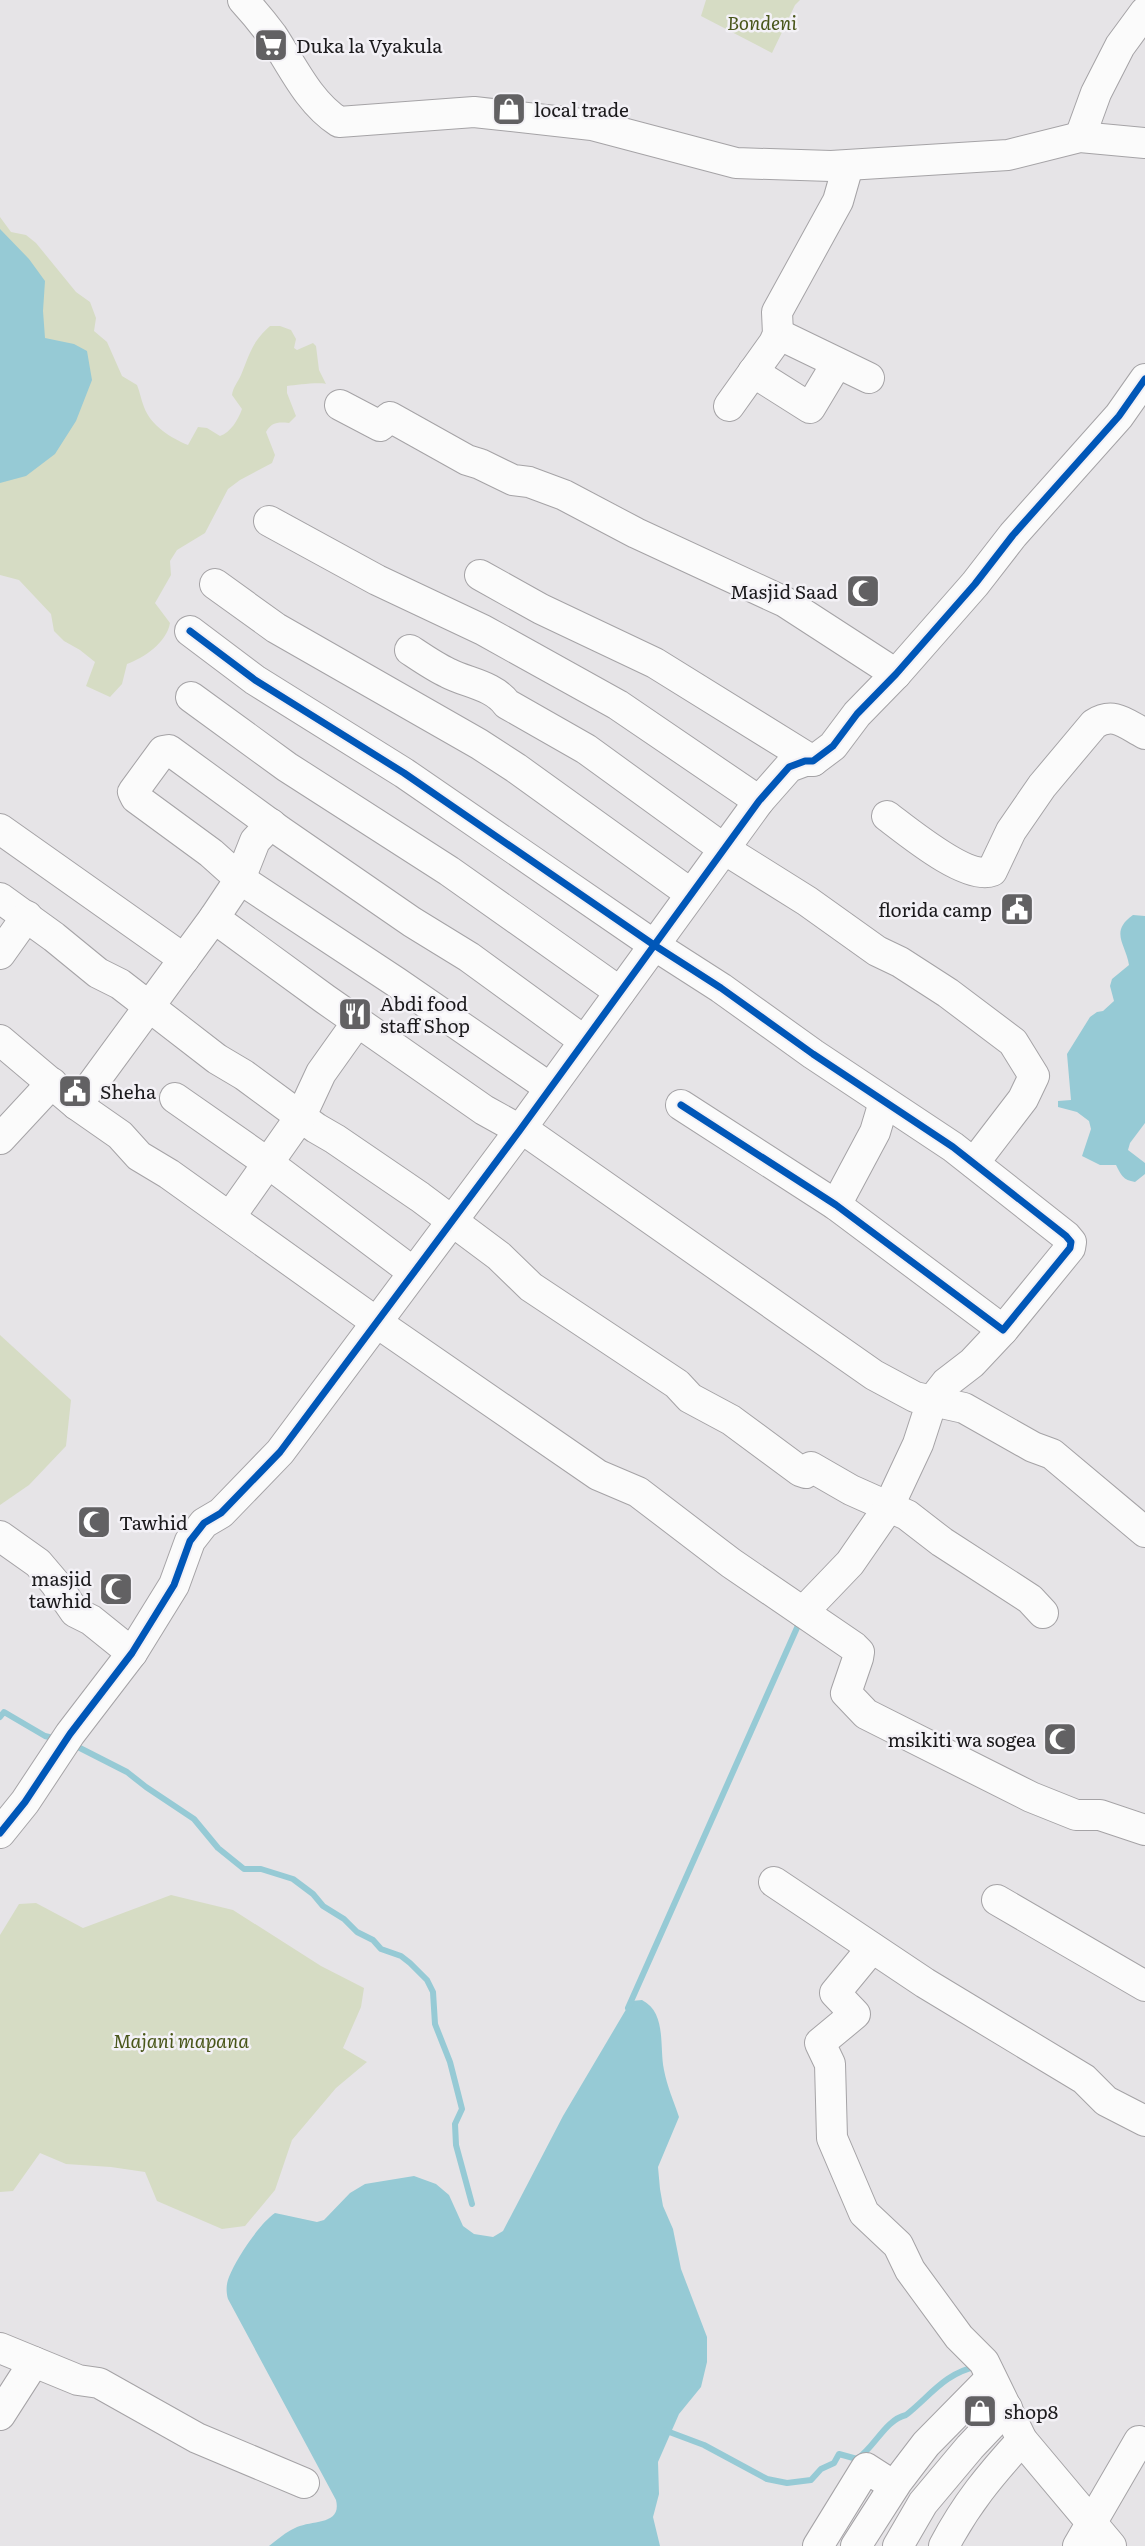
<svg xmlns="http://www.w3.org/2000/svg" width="1145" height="2546" font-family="Literata,serif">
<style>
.green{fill:#d6dcc4}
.water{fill:#96cad5}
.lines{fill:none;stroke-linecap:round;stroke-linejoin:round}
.stream{stroke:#96cad5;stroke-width:6}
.minor-casing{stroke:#a5a3a6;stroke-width:32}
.minor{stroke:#fbfbfb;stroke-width:30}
.cycleway-casing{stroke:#f3f1f6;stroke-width:11}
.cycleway{stroke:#0057b8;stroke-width:7}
.labels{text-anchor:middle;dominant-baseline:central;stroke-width:5;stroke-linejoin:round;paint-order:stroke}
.park-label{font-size:19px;font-style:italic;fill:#49561a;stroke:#f3f1f6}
.poi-label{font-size:19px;fill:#1b1a1c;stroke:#f3f1f6;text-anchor:start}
</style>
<rect width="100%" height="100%" fill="#e6e4e7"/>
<g class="green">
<polygon points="706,0 800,0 795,5 772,53 701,16"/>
<path d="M 0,217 L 11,232 L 26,235 L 36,243 L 76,292 L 90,302 L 96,318 L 94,331 L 107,342 L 122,376 L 137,385 C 140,392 141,400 144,407 C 151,426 171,438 188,445 L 198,427 L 207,428 L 220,436 C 231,432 238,420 242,409 L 232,395 C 233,387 238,382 241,375 C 250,353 252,342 270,326 L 280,326 L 291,330 L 296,339 L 294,348 L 297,350 L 313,343 L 316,346 L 319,370 L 326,384 C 317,382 297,385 287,386 L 287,393 L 296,416 L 289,423 C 278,422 272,422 266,432 L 275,455 L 272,463 L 240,480 L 228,489 L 205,533 L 177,550 L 170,561 L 171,575 L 155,603 L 170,623 C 167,642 144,658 127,664 L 122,684 L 110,697 L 86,686 L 95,662 L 80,650 L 64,641 L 54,631 L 51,614 L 19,580 L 0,575 Z"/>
<polygon points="0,1335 71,1400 66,1446 29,1485 0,1505"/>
<polygon points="171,1895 233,1910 321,1966 364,1988 361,2007 343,2048 367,2062 336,2088 292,2140 275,2190 245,2226 222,2229 157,2201 145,2172 111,2167 66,2164 40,2153 13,2191 0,2192 0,1935 19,1904 36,1903 83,1928"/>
</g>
<g class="water">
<polygon points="0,229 29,259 45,281 43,311 45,338 74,344 87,351 92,380 76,421 55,454 26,476 0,483"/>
<path d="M 1133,915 L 1145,916 L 1145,1123 L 1130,1143 L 1128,1150 L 1145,1163 L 1145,1174 L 1135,1182 C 1123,1180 1121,1175 1116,1165 L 1100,1165 L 1082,1156 L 1091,1129 L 1089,1121 L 1077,1112 L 1058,1107 L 1058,1101 L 1071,1100 L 1067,1054 L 1090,1017 L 1097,1012 L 1103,1011 L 1114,1001 L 1110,986 L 1112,979 L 1129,965 C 1126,944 1109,932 1133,915 Z"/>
<path d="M 642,2000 C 667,2013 659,2046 664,2070 C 667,2086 674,2102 679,2117 L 658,2167 L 660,2189 L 663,2206 L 673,2229 L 681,2269 L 707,2337 L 707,2362 L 701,2387 L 679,2414 L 658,2462 L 659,2494 L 653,2517 L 660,2546 L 269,2546 C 278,2539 287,2531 297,2527 C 313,2520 342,2525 336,2500 L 228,2299 C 226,2292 226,2284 229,2277 C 236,2259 259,2224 275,2213 L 317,2222 L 324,2220 L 350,2193 L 365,2184 L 414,2176 L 436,2184 L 449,2195 L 463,2226 L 474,2234 L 493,2237 L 503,2231 L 563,2116 L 631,2001 Z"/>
</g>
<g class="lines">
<g class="stream">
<polyline points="0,1717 4,1712 45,1736 57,1739"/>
<polyline points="74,1745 127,1772 146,1787 194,1819 218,1848 244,1869 261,1869 293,1879 313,1894 323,1906 344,1919 357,1932 373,1940 381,1949 401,1956 410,1963 427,1980 433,1992 435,2024 450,2062 462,2109 455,2124 456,2145 472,2204"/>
<polyline points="628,2008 800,1621"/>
<path d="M 664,2430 L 704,2445 L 767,2479 L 787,2483 L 811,2480 L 821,2469 L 834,2463 L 839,2454 L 857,2459 C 875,2447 885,2420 906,2415 C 928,2398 946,2372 976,2367"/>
</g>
<g class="minor-casing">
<g id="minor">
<path d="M 243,0 C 253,11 263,23 272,35 C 292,65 308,102 339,122 L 474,112 L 592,125 L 736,163 L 831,166 L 1008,155 L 1080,137 L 1145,143"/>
<polyline points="1080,137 1096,93 1120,46 1145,12"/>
<polyline points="778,334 869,378"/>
<polyline points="753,372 810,408 837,363"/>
<polyline points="340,405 380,426 390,417 467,460 480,464 513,480 529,482 564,495 636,533 785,602 896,674"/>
<polyline points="729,406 774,343 778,334 777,312 838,201 848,166"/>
<polyline points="269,521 377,580 483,630 618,705 759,801"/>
<polyline points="480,575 541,609 655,663 813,761"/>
<polyline points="215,584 276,628 479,744 516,768 691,894"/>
<polyline points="190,631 255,680 404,773 654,945 721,988 813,1054 953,1147 1066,1236 1071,1242 1070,1248 1003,1330 836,1205 681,1105"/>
<path d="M 410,650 C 422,658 435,667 448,673 C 467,683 493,685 507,704 L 586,749 L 724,849 L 807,901 L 877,951 L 900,962 L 948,993 L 1013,1042 L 1034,1076 L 1023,1099 L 974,1163"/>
<polyline points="191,697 287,767 449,871 620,992"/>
<path d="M 887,816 C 907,831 967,881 992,871 L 1011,831 L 1042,786 L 1094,724 C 1114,711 1126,724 1145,734"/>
<polyline points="0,829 184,959"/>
<polyline points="0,898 54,937 98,973 120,984 217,1059 244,1075 316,1128 335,1139 420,1197 499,1256 531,1287 677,1384 690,1398 731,1420 800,1471 806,1473 811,1467 851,1490 907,1515 942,1542 1030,1599 1043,1613"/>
<polyline points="214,918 325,999 484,1110 520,1130"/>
<polyline points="0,954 27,916"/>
<polyline points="0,1040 77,1105 120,1135 139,1156 169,1174 376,1322 598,1475 638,1492 731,1563 854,1647 859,1652 858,1658 846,1693 866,1714 1031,1797 1076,1815 1100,1815 1145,1830"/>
<polyline points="550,1088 396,982 240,879 211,853 136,798 133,792 163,751 169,750 280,831 412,922 469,957 583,1040"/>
<polyline points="175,1098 268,1163 413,1272"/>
<polyline points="77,1105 214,918 240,879 255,841 271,824"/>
<polyline points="521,1128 874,1375 915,1397 964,1408 1033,1447 1052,1454 1145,1532"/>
<polyline points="0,1139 52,1083"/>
<polyline points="836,1205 875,1132 884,1102"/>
<polyline points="230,1217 301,1116 321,1073 358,1021"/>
<polyline points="0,1536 38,1563 55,1583 75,1612 91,1620 132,1653"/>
<polyline points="803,1612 850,1563 888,1508 918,1444 932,1401 946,1383 972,1363 1003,1330"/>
<polyline points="0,1833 25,1802 70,1734 132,1653 174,1585 190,1541 204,1523 221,1513 280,1452 520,1130 759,801 789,767 805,761 813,761 833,746 857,714 896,674 975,584 1013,535 1119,416 1145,379"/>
<polyline points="774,1882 925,1983 1084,2079 1106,2101 1145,2121"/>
<polyline points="997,1900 1145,1986"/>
<polyline points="872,1948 835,1993 855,2014 820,2043 830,2064 832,2138 864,2213 898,2245 910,2270 959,2337 984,2362 1022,2440 1111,2546"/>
<polyline points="0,2348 78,2380 99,2383 197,2438 304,2483"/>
<polyline points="0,2415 34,2362"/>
<polyline points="818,2546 866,2468 894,2486"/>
<polyline points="856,2546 897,2482 926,2444 991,2378"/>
<polyline points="898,2546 923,2503 970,2447 1007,2408"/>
<path d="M 944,2546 C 966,2504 990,2475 1022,2440"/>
<polyline points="1078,2546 1139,2441"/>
</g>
</g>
<use href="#minor" class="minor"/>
<g class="cycleway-casing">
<g id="cycleway">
<polyline points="190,631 255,680 404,773 654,945 721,988 813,1054 953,1147 1066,1236 1071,1242 1070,1248 1003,1330 836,1205 681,1105"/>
<polyline points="0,1833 25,1802 70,1734 132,1653 174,1585 190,1541 204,1523 221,1513 280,1452 520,1130 759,801 789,767 805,761 813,761 833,746 857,714 896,674 975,584 1013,535 1119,416 1145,379"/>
</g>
</g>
<use href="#cycleway" class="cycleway"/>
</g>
<defs>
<g id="supermarket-square" transform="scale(1.75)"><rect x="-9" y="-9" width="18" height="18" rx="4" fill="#626163" stroke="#f3f1f6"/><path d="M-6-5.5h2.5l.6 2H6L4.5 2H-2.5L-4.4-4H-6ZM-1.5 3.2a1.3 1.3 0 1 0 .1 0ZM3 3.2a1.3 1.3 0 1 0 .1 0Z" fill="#fff"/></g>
<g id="shop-square" transform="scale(1.75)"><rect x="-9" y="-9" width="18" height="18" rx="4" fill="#626163" stroke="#f3f1f6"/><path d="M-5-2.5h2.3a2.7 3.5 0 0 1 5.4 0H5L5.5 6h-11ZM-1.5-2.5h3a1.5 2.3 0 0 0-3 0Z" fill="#fff"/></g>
<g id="mosque-square" transform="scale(1.75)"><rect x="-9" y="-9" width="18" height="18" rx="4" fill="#626163" stroke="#f3f1f6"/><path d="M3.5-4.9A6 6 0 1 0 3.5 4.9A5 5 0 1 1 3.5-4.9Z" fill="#fff"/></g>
<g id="civic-square" transform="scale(1.75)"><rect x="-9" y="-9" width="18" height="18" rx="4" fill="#626163" stroke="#f3f1f6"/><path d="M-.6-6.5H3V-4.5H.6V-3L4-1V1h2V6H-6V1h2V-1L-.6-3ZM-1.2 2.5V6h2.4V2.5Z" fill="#fff"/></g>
<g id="restaurant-square" transform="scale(1.75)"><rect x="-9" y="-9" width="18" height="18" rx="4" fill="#626163" stroke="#f3f1f6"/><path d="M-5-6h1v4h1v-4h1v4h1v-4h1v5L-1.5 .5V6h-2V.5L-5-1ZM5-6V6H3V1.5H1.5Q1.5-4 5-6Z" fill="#fff"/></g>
</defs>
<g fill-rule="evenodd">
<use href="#supermarket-square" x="271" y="45"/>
<use href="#shop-square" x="509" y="109"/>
<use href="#mosque-square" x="863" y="591"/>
<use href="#civic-square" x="1017" y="909"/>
<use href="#restaurant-square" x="355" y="1014"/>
<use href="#civic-square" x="75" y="1091"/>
<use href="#mosque-square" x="94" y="1522"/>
<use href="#mosque-square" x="116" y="1589"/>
<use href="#mosque-square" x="1060" y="1739"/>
<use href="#shop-square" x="980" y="2411"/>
</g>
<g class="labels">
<g class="park-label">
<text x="762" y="22">Bondeni</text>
<text x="181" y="2040">Majani mapana</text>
</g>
<g class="poi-label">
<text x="296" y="45">Duka la Vyakula</text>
<text x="534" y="109">local trade</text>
<text x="838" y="591" text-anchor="end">Masjid Saad</text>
<text x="992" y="909" text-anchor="end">florida camp</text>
<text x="380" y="1003">Abdi food<tspan x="380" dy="22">staff Shop</tspan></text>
<text x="100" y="1091">Sheha</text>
<text x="119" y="1522">Tawhid</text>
<text x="92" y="1578" text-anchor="end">masjid<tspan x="92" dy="22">tawhid</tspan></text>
<text x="1036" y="1739" text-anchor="end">msikiti wa sogea</text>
<text x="1004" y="2411">shop8</text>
</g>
</g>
</svg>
